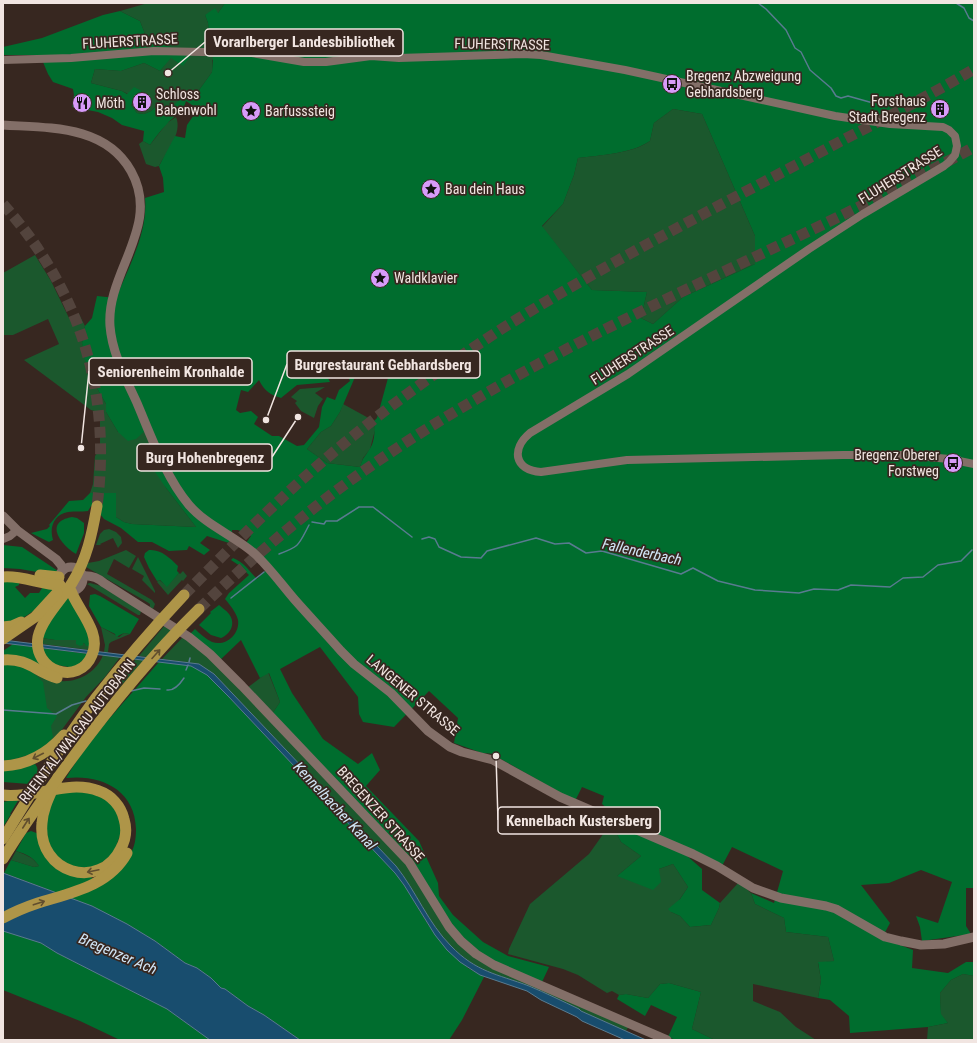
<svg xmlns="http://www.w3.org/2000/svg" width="977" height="1043" font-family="'Roboto Condensed',sans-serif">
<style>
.green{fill:#1b582d}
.forest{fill:#006d2e;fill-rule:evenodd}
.water{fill:#184d6e;stroke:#597b90}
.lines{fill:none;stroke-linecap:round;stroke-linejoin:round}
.stream{stroke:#597b90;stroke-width:1.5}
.motorway-tunnel{stroke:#53443d;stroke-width:11;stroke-dasharray:11 5.5;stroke-linecap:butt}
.tertiary{stroke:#836f68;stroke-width:8}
.secondary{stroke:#836f68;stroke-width:9}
.motorway{stroke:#ae9548;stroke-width:11}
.oneway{stroke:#614e2e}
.labels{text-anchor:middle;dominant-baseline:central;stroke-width:3.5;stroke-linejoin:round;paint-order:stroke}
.street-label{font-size:14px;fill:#f1e5e1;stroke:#372720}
.poi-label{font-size:14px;fill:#f1e5e1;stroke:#372720;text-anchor:start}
.water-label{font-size:15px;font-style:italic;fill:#d1e6f7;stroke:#372720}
.leader{fill:none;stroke:#f1e5e1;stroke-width:1.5}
.callout-dot{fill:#f1e5e1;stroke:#372720;stroke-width:1.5}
.callout{fill:#372720;stroke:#f1e5e1;stroke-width:1.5}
.callout-label{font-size:15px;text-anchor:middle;font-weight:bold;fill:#f1e5e1}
</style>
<rect width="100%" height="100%" fill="#372720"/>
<g class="green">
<polygon points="148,3 225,3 218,13 205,15 208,23 209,36 230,41 231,54 212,60 212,72 199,90 186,96 169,110 161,101 151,111 144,114 137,113 131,105 142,91 128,94 122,91 91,83 95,69 121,71 144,63 160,71 171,57 191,54 147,39 140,21 120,11"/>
<path d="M 673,109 L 702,114 L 755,236 L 755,264 L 683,297 L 653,324 L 641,318 L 647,292 L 592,290 L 542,227 L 563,204 L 574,175 L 578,158 C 600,155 632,154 650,141 L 654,123 Z"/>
<path d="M 176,117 C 183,133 166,152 159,166 L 155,167 L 146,164 L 139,144 L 143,141 L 150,145 L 167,123 Z"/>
<polygon points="35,255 51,281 69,318 79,314 85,326 82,343 94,383 106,404 106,412 118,432 147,429 166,488 196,527 132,524 124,522 116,517 116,493 90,493 93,484 95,456 100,449 100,419 98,412 91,410 24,360 59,344 48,319 13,335 4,335 3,333 3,273"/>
<polygon points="325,387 315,393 323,399 318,406 314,418 301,411 295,403 297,401 291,397 300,389"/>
<polygon points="343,404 374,421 375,430 370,449 363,458 360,467 327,463 307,449 321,432 331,426 340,412"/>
<polygon points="109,529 116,532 121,537 122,543 118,548 113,538 100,544 101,545 96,545 100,534 104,530"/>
<polygon points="126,550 136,556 129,568 114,559 107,574 152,600 155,604 153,609 150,607 150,604 147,602 86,567 88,563 99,561"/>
<polygon points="138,557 155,591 155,593 142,580 144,576 132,569"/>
<polygon points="183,571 187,576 183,581 182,580 168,595 157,582 159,580 167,586 179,573 180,574"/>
<polygon points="90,583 101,586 141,611 140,615 138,615 87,584"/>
<polygon points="165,625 172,629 147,657 139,656"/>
<polygon points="101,627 119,637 124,633 130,634 111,642 109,644 108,652 104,652 105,645"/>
<path d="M 183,637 L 210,658 L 404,861 L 456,939 L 629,1026 L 626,1031 L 581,1011 L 579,1009 C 562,1001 546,993 529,986 C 497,974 476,972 451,946 C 428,923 416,891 396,866 L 214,674 L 199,664 L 162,659 Z"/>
<polygon points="42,638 55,640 76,640 90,646 90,650 42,644"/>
<path d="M 103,655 L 120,657 L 105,677 L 86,697 L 52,743 L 45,749 L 6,763 L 7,662 C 22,668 38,676 54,680 C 74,685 96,674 103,655 Z"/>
<polygon points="136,659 144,660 119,688 114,690 114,686"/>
<polygon points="268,672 280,702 272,714 247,688"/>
<polygon points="611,823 621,842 641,856 617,876 659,869 673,864 688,887 671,912 680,916 690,927 711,925 719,908 720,903 739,882 751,893 755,904 784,918 786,932 828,937 834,961 818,963 821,980 818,998 753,984 753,1001 780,1012 796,1027 816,1040 715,1040 692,1029 701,992 669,983 660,984 648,998 626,994 619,995 612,991 607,993 578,975 563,969 508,954 509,949 530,904 589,854"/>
<path d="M 16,851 C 26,855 33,857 39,866 L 34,867 L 11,860 Z"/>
<polygon points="963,974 974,976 974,1040 927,1040 928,1027 948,1023 941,1015 940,993 951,980"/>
</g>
<g class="forest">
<path d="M 225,3 L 974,3 L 974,888 L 966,888 L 966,926 L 971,934 L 922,941 L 920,927 L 916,916 L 938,923 L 952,882 L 921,870 L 889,883 L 861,885 L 890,923 L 882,938 L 913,950 L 912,968 L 948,973 L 966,962 L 974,962 L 974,976 L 963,974 L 951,980 L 940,993 L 941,1014 L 948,1023 L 928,1027 L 850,1033 L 849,1016 L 830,1000 L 818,998 L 821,980 L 818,962 L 834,961 L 828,937 L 786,932 L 784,918 L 755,904 L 751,893 L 774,903 L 783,871 L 732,847 L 722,866 L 620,820 L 602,804 L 604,796 L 582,787 L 575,801 L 499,758 L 497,754 L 482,753 L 454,743 L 458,718 L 429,691 L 394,727 L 363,722 L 359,714 L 358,697 L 320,647 L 280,669 L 292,693 L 323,739 L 358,764 L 372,753 L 380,770 L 366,786 L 419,841 L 438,883 L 439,896 L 453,915 L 483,942 L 508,956 L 549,967 L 542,982 L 486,957 L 458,933 L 422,878 L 272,714 L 280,702 L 269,673 L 260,678 L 241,640 L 219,661 L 190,634 L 195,629 C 200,634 206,639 212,642 C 226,647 240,634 238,620 C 236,612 230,605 225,599 L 229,593 L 249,575 L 240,566 L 231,560 L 233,558 C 244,562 249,571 257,579 L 270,566 L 246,543 L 251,536 L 238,530 L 232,530 L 232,544 L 207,536 L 200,543 L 210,550 L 204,555 L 189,546 L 187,550 L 169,551 L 152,542 L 138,542 L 121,528 L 104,519 L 93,505 L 91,506 L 88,511 C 81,512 75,511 68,512 C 54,514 49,528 53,540 L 49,542 L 31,533 L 47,529 L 50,526 L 49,525 L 69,501 L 83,500 L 90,493 L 116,493 L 116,517 L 124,522 L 132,524 L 196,527 L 166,488 L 151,466 L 158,454 L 147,429 L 136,439 L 128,441 L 118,432 L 106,412 L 106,404 L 94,383 L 85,360 L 82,343 L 85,326 L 92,318 L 97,296 L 116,298 C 129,266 148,233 145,198 L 164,192 L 163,178 L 159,166 L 175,136 L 185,138 L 187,125 L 198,109 L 186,101 C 184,112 172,117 166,125 C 160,131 155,138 150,145 L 143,141 L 144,131 L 122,125 L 112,118 L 98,112 L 72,107 L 74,95 L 73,89 L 53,82 L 48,74 L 40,55 L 3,55 L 3,47 L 42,38 L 103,15 L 120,11 L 140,21 L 147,39 L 192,54 L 183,66 L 171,58 L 160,71 L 144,63 L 121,71 L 95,69 L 91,83 L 122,91 L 127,94 L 134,87 L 142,91 L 131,105 L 137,113 L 144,114 L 151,111 L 161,101 L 169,110 L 178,101 L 178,92 L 186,96 L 199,90 L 212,72 L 213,54 L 231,54 L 230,41 L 209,36 L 208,23 L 205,15 L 215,8 L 218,13 ZM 673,109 L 702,114 L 755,236 L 755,264 L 683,297 L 653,324 L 641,318 L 647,292 L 592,290 L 542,226 L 563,204 L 574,175 L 578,158 C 601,155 631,154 650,141 L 654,123 ZM 372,360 L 387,361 L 388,378 L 377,418 L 374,421 C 375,430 375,442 369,450 C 364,458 363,457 360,467 L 327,463 L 307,449 L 321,432 L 331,426 L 340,412 L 355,377 ZM 344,367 L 350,381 L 339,390 L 335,400 L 327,397 L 322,407 L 319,427 L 304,445 L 297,446 L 279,436 L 272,436 L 254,424 L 258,417 L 251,411 L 240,413 L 236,410 L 241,390 L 248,392 L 259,380 C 264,391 271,395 281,398 L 297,385 L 330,382 L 327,376 Z"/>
<path d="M 72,517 L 77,518 L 84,523 L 84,533 L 76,554 C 61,545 43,522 72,517 Z"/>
<polygon points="3,545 22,547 58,571 43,573 20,569 3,568"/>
<path d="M 149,550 C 161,549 170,558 178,566 L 177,571 L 179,573 L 167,587 L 160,580 L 157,581 L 149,568 L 144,557 L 145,553 Z"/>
<path d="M 3,579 L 19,582 L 19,585 L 15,587 L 25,598 L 30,593 L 39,593 L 42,588 L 54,588 C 38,608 30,619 3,623 Z"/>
<polygon points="95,594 100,596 139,619 130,634 124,633 116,637 115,634 101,627 89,606 90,595"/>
<polygon points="68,596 88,629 90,646 86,646 85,644 83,643 83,645 80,646 76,644 76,640 55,640 42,638 44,631"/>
<path d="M 219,605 C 222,608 226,610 229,614 C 236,623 231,634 221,638 L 211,635 L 199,625 L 211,613 L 210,612 Z"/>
<polygon points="13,644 34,647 43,666 3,656 3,651"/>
<polygon points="42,648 89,654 75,668 51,664"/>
<path d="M 159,662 L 191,666 L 199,670 L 207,675 L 228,696 L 395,873 L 404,885 L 429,926 L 468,968 L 484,977 L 462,1020 L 449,1040 L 300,1040 L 264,1015 L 248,1006 L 225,989 L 221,988 L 211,978 L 197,968 L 185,963 L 155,941 L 127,924 L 92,906 L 4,873 L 11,860 L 34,867 L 39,866 C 33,857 26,854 16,851 L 26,833 L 31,831 L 39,834 L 42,850 L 89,875 L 93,879 C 101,874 125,861 129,855 C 135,849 136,837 136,829 C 135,789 100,774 66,778 C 89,738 128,698 159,662 Z"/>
<path d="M 3,664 L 27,667 L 43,682 L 47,708 L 57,716 L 51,726 L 53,737 C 43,753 20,758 3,761 Z"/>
<polygon points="35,764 37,767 38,772 29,784 3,782 3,771 17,769"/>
<polygon points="56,792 93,792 114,804 123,827 113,855 92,869 65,865 48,847 46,814"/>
<polygon points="19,799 10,814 11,814 3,827 3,802"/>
<polygon points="611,823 686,855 702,869 702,890 720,903 719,908 711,925 690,927 680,916 671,912 668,909 680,899 688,887 673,864 659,869 661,882 653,890 617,876 641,856 621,842"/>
<polygon points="3,931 41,943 57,953 167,1009 210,1040 120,1040 80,1021 3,990"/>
<polygon points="669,983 701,992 692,1029 715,1040 676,1040 668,1037 677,1017 651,1005 645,1016 617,999 619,995 626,994 648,998 660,984"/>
</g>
<g class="water">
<path d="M 3,640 L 199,664 L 214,674 L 396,866 C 416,891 428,923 451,946 C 476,972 497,974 529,986 C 546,993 562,1001 579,1009 L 581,1011 L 646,1040 L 625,1040 L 582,1021 L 577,1017 L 541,1000 L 527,991 L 480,975 L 460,962 L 447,950 L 435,935 L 404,885 L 395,873 L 228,696 L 207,675 L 191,666 L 3,643 Z"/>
<polygon points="3,873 92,906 127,924 155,941 185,963 197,968 211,978 221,988 225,989 248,1006 264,1015 300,1040 210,1040 167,1009 57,953 41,943 3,931"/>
</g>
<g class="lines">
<g class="stream">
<polyline points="758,3 766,9 786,30 795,48 801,52 810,70 831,88 836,96 841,98 848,96 873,103"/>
<polyline points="956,3 964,8 969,18 974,21"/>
<polyline points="312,522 324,524 326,521 337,521 359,507 373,507 412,537"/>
<polyline points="422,539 429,537 435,539 439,547 461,557 481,558 487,551 536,538 555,544 569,543 586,553 602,551 681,574 693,568 718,581 755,590 799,593 814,589 838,590 851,585 890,587 903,578 923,577 938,565 961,561 972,550"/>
<path d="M 279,554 C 300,546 298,546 309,525"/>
<polyline points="231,598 264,572"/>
<polyline points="189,662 190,658"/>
<polyline points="186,670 188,665"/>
<path d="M 167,690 C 174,691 180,684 184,678"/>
<polyline points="131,691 144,688 160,689"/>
<polyline points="3,710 56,714 72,705 86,701"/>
</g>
<g class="motorway-tunnel">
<path d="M 3,204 C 16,219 29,235 40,252 C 91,329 109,414 97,506"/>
<path d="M 184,595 C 231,547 278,499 329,456 C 384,409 443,367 503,328 C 613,259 729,201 843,140 C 887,117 931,95 974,69"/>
<path d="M 199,609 C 237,572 277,537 319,504 C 369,465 423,430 478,398 C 638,304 812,237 974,147"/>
</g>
<g class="tertiary">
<path d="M 3,60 L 71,58 L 154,51 L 252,53 L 304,62 L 326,62 L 371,56 L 399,58 L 523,54 L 541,55 L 625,70 L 835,116 L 890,124 L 943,127 L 949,130 L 955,136 L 957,146 L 955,155 L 949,162 L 944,166 L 863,214 L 809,249 L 628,374 L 530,433 C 511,449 514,470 541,472 L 627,460 L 843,455 L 907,455 L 949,459 L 974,464"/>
<polyline points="3,539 10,536 17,530"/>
</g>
<g class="secondary">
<path d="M 3,125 C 49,128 105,125 131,171 C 162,226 106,272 110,326 C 112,353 126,379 137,403 C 151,436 166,478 189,505 C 207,526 235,536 255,554 C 270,568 282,585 295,600 C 310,617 326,634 341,651 L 354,664 L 391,693 L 428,731 L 450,747 L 462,752 L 493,760 L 560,797 L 693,854 L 717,866 L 753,888 L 781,898 L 826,906 L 836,909 L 885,937 L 901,941 L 921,945 L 944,944 L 974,937"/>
<polyline points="3,516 17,530 56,559 61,565 63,570"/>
<circle cx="71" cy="579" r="12"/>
<path d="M 82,576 C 91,575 97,577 104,583 L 189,637 L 210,654 L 242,686 L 409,862 L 449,927 L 461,941 L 476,954 L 494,965 L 667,1040"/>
</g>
<g class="motorway">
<polyline points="40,575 59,577"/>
<path d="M 3,577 C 22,575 41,585 60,585"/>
<path d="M 71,591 C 78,610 102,633 92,655 C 79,687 32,671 38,637 C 42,619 62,599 72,583 C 87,559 92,534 97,506"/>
<polyline points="3,627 12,626 21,622"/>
<polyline points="3,639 35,617 57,593"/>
<path d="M 3,660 C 28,658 36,672 57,678"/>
<path d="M 3,766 C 27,765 48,753 64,735"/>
<path d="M 3,795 C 35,799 68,779 99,791 C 111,795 121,806 124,819 C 127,829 126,839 121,848 C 100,892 37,873 42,823 C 43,806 52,792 58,777"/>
<path d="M 3,839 C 32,791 62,744 95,699 C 123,663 153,628 184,595"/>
<path d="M 3,859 C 21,829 42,800 62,772 C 104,714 148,659 199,609"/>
<path d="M 3,918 C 14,912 26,907 38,903 C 70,893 109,886 127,853"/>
</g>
</g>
<defs><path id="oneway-shaft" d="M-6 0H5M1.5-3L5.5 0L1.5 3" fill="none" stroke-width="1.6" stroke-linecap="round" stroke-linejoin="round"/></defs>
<g class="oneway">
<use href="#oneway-shaft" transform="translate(156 654) rotate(-48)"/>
<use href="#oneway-shaft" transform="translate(38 756) rotate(153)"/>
<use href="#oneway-shaft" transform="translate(26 823) rotate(-57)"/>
<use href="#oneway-shaft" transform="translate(93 871) rotate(168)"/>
<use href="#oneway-shaft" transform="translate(39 903) rotate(-18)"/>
</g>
<defs>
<g id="bus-disc" transform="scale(1)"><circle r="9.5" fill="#d79bf9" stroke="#372720"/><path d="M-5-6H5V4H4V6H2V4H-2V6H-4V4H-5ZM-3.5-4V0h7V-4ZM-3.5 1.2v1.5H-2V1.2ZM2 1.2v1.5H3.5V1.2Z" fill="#111"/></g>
<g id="building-disc" transform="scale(1)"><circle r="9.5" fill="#d79bf9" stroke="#372720"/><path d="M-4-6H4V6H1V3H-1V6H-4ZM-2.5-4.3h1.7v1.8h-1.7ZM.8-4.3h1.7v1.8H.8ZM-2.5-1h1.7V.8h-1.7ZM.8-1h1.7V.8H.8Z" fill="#111"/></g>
<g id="restaurant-disc" transform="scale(1)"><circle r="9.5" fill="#d79bf9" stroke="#372720"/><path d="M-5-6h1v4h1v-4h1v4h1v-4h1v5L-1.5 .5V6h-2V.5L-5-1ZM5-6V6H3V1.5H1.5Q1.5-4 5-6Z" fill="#111"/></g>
<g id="sight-disc" transform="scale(1)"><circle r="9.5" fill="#d79bf9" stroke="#372720"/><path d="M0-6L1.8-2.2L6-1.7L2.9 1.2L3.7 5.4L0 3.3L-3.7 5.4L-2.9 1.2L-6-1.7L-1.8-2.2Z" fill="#111"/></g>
</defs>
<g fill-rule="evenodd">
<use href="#bus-disc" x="672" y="84"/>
<use href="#building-disc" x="142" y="102"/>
<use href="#restaurant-disc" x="82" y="103"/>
<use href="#building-disc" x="940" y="109"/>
<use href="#sight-disc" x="251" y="111"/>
<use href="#sight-disc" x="431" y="189"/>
<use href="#sight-disc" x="380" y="278"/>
<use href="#bus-disc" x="953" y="463"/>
</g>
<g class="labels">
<g class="street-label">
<text transform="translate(130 41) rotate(-3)">FLUHERSTRASSE</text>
<text transform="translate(502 44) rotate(1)">FLUHERSTRASSE</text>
<text transform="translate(900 175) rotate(-32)">FLUHERSTRASSE</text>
<text transform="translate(632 355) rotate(-33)">FLUHERSTRASSE</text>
<text transform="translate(413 695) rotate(40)">LANGENER STRASSE</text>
<text transform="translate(77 731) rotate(-52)">RHEINTAL/WALGAU AUTOBAHN</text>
<text transform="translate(381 814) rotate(48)">BREGENZER STRASSE</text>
</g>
<g class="poi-label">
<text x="686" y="76">Bregenz Abzweigung<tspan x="686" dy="16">Gebhardsberg</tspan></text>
<text x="156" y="94">Schloss<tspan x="156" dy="16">Babenwohl</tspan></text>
<text x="926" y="101" text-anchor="end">Forsthaus<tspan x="926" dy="16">Stadt Bregenz</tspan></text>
<text x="96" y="103">Möth</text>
<text x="265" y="111">Barfusssteig</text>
<text x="445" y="189">Bau dein Haus</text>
<text x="394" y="278">Waldklavier</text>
<text x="939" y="455" text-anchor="end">Bregenz Oberer<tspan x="939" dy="16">Forstweg</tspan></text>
</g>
<g class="water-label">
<text transform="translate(642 552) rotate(12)">Fallenderbach</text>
<text transform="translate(335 806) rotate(47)">Kennelbacher Kanal</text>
<text transform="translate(118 954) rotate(23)">Bregenzer Ach</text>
</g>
</g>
<path class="leader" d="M168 73L205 42M266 420L287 364M81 448L89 371M298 417L272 457M496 756L498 820"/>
<g class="callout-dot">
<circle cx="168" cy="73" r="4"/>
<circle cx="266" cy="420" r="4"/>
<circle cx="81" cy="448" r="4"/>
<circle cx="298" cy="417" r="4"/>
<circle cx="496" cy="756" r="4"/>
</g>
<g class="callout">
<rect x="205" y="29" width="198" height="27" rx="4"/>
<rect x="287" y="351" width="193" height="27" rx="4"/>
<rect x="89" y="358" width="163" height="27" rx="4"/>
<rect x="137" y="444" width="135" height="27" rx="4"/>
<rect x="498" y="807" width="162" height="27" rx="4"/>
</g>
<g class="callout-label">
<text x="304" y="47">Vorarlberger Landesbibliothek</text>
<text x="383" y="370">Burgrestaurant Gebhardsberg</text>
<text x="171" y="377">Seniorenheim Kronhalde</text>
<text x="205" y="463">Burg Hohenbregenz</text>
<text x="579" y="826">Kennelbach Kustersberg</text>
</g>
<rect width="977" height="1043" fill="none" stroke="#f1e5e1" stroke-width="8"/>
</svg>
